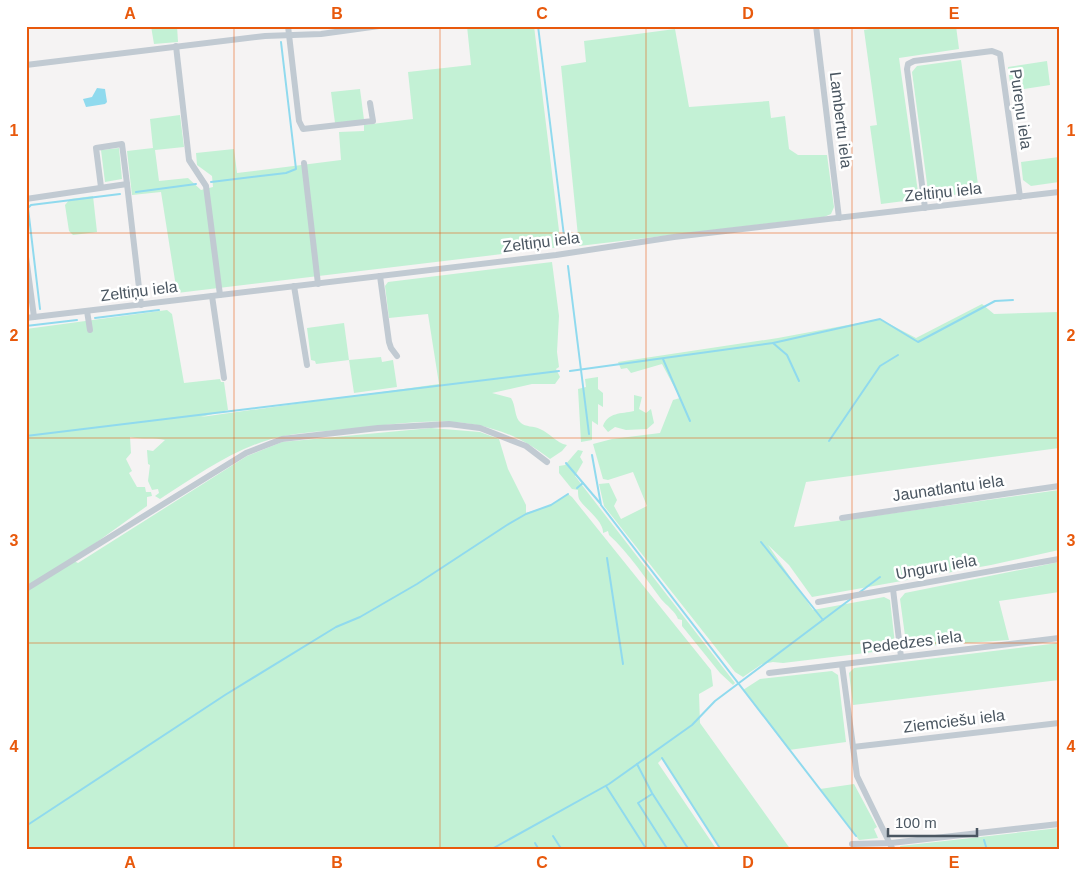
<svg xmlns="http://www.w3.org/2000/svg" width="1085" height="876" font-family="Arial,sans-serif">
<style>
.green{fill:#c3f1d5}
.water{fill:#90daee}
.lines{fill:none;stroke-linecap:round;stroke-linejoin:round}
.stream{stroke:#90daee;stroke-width:2}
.minor{stroke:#c1cad2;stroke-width:6}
.grid{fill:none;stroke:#e8590c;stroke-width:1;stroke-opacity:0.55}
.labels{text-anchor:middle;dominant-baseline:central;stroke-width:5;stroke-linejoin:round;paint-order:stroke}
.street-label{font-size:16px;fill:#4a5661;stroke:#fff}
.neatline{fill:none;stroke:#e8590c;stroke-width:2}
.grid-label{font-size:16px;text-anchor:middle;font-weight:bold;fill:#e8590c}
</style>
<rect width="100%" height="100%" fill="#f5f3f3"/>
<g class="green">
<polygon points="151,26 177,26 178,42 154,44"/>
<polygon points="467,26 534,26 561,247 177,293 161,192 132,195 127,151 153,148 150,119 180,115 184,147 155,150 159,181 188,178 201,190 213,187 212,176 197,165 196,153 234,149 237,173 341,160 339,132 364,131 364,125 413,119 408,72 471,65"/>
<polygon points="890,26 956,26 959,49 899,58 918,192 912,200 881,204 870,126 877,125 864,30"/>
<polygon points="675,29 689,107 769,101 771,118 785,116 789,149 798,155 827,155 834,207 831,214 824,217 579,246 561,66 586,62 584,41"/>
<polygon points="961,60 979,192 936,197 928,191 912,72 917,66"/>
<polygon points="1047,61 1050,85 1011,91 1008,67"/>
<polygon points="360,89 364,120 335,123 331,92"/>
<polygon points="119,148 122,179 105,182 101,150"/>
<polygon points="1059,157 1059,182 1031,186 1023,180 1021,162"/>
<polygon points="93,196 97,232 73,235 69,231 65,205 70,199"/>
<path d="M 552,262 L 559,316 L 557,352 L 559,367 L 556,369 L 560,377 L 555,384 L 532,384 L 492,393 L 511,398 C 516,405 514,418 521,423 C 525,427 534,426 540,429 C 550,433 556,443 567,445 L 562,451 L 550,459 C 485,408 424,421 348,429 C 319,432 289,432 262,442 C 226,454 192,479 160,499 L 155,496 L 159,493 L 158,489 L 152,490 L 148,481 L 150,465 L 148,464 L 147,450 L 153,451 L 165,440 C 154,437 143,440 130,437 L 131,453 L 126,459 L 132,471 L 129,473 L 137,487 L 145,487 L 146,492 L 151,492 L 152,496 L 147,497 L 147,506 L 72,560 L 78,563 L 247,456 L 282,442 L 431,428 L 480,432 L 499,439 L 508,469 L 526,505 L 526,513 L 551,505 L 568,494 L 572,497 L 711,670 L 713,686 L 699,694 L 700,723 L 791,850 L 718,850 L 719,846 L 662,759 L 658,763 L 717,850 L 26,850 L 26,329 L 167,310 L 172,314 L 184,383 L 220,379 L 221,382 L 224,382 L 228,410 L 201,417 L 439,384 L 428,314 L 389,318 L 385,286 L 388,282 Z"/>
<polygon points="982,304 994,314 1059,312 1059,448 806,482 794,527 1059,490 1059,550 991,565 812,597 789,565 768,545 813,610 884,597 890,600 895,644 890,650 783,663 773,662 762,664 743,677 735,672 604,506 599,484 609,483 617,500 614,506 621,519 647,506 633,472 608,480 603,479 593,444 612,439 660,433 673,400 680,398 662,364 631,373 627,368 621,369 618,362 778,338 880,319 916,338"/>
<polygon points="344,323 349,360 381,357 382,362 393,360 397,387 354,393 349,360 316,364 315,361 311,360 307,328"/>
<polygon points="598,377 598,389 603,393 603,407 598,404 598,425 592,421 592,440 581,442 578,389 586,387 585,379"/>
<path d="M 634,395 L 642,397 L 639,409 L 646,413 L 651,409 L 654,423 L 647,429 L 626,430 L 615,427 L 608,432 L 603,426 C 608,412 621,414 634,411 Z"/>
<path d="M 578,450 L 583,451 L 580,457 L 583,462 L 575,476 L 735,683 L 733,685 L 720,673 L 682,626 L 682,620 L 678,619 C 676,612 666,605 661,599 C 647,580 628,552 609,535 L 608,531 L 603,533 C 604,521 584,508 579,499 C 578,496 578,493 578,490 L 572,489 L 559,473 L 559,466 L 565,465 Z"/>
<polygon points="1059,562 1059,592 999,601 1009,640 912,647 906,643 900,599 905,593"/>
<polygon points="1059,643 1059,680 853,705 849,673 854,668"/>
<polygon points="832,671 838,675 846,742 789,750 743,690 760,679"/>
<polygon points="854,784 877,827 874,829 878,838 859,840 820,789"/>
<polygon points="1059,828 1059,850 901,850 900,846"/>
</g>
<polygon class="water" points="97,88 105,89 107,102 105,104 86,107 83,99 92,97"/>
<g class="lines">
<g class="stream">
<polyline points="538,26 565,244"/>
<polyline points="211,182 286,173 296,169 281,42"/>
<polyline points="136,192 196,184"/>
<polyline points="568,266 589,434"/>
<polyline points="40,309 28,208 31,205 120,194"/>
<polyline points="95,318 159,310"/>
<polyline points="26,326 77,320"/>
<polyline points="773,343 787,355 799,381"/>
<polyline points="663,359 690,421"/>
<polyline points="570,371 773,343 880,319 918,342 995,301 1013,300"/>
<polyline points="26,436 559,371"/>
<polyline points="829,441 880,366 898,355"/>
<polyline points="592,455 601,505 856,836"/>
<polyline points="566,463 600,503"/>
<polyline points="577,488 583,483"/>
<polyline points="761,542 823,620"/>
<polyline points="607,558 623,664"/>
<polyline points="860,592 880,577"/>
<polyline points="662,758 721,850"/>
<polyline points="637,764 652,793 689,850"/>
<polyline points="606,786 647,850"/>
<polyline points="652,794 638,803 668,850"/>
<polyline points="26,826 225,695 336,627 360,617 417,584 507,525 526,514 551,505 568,494"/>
<polyline points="553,836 562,850"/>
<polyline points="984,840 987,850"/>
<polyline points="535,843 539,850"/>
<polyline points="490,850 609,784 692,725 715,701 852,598"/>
</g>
<g class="minor">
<polyline points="288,26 299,121 303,129 373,121 370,103"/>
<polyline points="816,26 839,218"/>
<polyline points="176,46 189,160 206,186 220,295"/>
<polyline points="26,65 265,36 321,34 379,26"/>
<polyline points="304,163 318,284"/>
<polyline points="101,187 96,148 122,144 127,184"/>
<polyline points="26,199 127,184 141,305"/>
<polyline points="925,208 907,69 908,64 914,61 992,51 1000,54 1020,197"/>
<polyline points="26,257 34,317"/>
<polyline points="380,276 389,342 391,348 397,356"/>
<polyline points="294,286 307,365"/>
<polyline points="212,296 224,378"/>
<polyline points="87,311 90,330"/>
<polyline points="26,318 556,255 674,237 1059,192"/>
<polyline points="842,518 1059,486"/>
<polyline points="26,589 246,453 282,439 378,428 449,424 480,428 526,446 547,462"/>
<polyline points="893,589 901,657"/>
<polyline points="818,602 1059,559"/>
<polyline points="842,665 857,776 893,850"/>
<polyline points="769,673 1059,638"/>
<polyline points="853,747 1059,723"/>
<polyline points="852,844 891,843 1059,824"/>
</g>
</g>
<path class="grid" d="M 234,26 L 234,850M 440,26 L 440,850M 646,26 L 646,850M 852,26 L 852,850M 26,233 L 1059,233M 26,438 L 1059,438M 26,643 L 1059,643"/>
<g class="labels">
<g class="street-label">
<text transform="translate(1021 109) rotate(82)">Pureņu iela</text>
<text transform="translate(841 120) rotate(83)">Lambertu iela</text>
<text transform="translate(943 192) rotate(-6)">Zeltiņu iela</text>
<text transform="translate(541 242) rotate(-7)">Zeltiņu iela</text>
<text transform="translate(139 291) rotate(-7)">Zeltiņu iela</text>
<text transform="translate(948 488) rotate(-8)">Jaunatlantu iela</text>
<text transform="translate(936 567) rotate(-10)">Unguru iela</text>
<text transform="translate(912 642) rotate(-7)">Pededzes iela</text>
<text transform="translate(954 721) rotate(-7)">Ziemciešu iela</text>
</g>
</g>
<rect width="1085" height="876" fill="none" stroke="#ffffff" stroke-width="55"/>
<path d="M888 828v8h89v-8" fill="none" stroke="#4a5661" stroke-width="2.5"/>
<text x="895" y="828" font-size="15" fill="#4a5661" stroke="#ffffff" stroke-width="4" paint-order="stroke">100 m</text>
<rect x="28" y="28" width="1030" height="820" class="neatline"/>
<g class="grid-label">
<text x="130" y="19">A</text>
<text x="337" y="19">B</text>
<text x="542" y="19">C</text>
<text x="748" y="19">D</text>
<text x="954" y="19">E</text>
<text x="14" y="136">1</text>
<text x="1071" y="136">1</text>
<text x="14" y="341">2</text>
<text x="1071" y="341">2</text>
<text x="14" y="546">3</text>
<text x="1071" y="546">3</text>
<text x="14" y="752">4</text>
<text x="1071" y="752">4</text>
<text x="130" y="868">A</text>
<text x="337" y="868">B</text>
<text x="542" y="868">C</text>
<text x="748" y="868">D</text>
<text x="954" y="868">E</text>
</g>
</svg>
